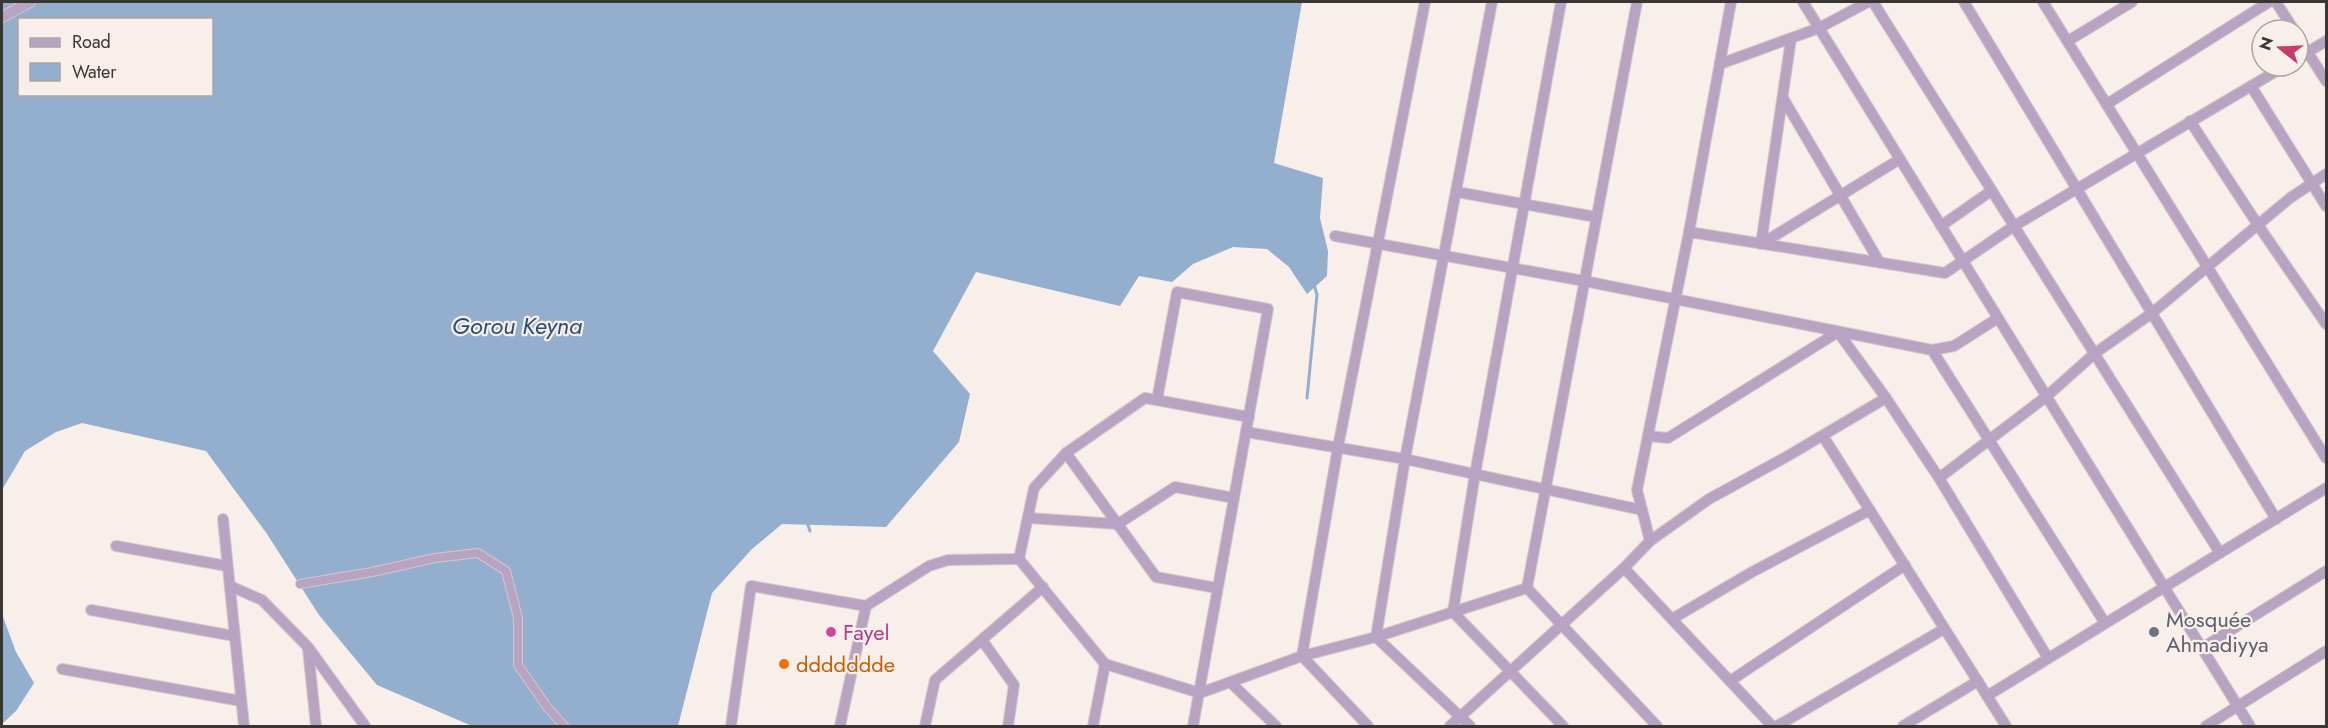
<svg xmlns="http://www.w3.org/2000/svg" width="2328" height="728" font-family="Jost,sans-serif">
<style>
.water{fill:#94aecd;fill-rule:evenodd}
.lines{fill:none;stroke-linecap:round;stroke-linejoin:round}
.stream{stroke:#94aecd;stroke-width:3}
.pedestrian-casing{stroke:#d2cac6;stroke-width:10}
.minor-casing{stroke:#d2cac6;stroke-width:12}
.pedestrian{stroke:#b9a3c3;stroke-width:8}
.minor{stroke:#b9a3c3;stroke-width:10}
.hotel-dot{fill:#d1479c;stroke:#f8efea;stroke-width:2}
.worship-dot{fill:#6b7280;stroke:#f8efea;stroke-width:2}
.food-dot{fill:#e8710a;stroke:#f8efea;stroke-width:2}
.labels{text-anchor:middle;dominant-baseline:central;stroke-width:4.5;stroke-linejoin:round;paint-order:stroke}
.worship-label{font-size:22px;fill:#5b616d;stroke:#f8efea;text-anchor:start}
.hotel-label{font-size:22px;fill:#b23c85;stroke:#f8efea;text-anchor:start}
.food-label{font-size:22px;fill:#c56008;stroke:#f8efea;text-anchor:start}
.water-label{font-size:24px;font-style:italic;fill:#2a4e79;stroke:#f8efea}
</style>
<rect width="100%" height="100%" fill="#f8efea"/>
<g class="water">
<path d="M 2,2 L 1302,2 L 1274,163 L 1323,178 L 1320,218 L 1328,251 L 1327,276 L 1307,294 L 1289,267 L 1267,249 L 1233,247 L 1193,264 L 1172,282 L 1139,276 L 1120,306 L 976,272 L 933,351 L 970,394 L 959,442 L 886,527 L 782,524 L 752,549 L 712,593 L 678,726 L 472,726 L 377,685 L 319,615 L 267,534 L 206,451 L 82,423 L 56,432 L 25,451 L 2,490 ZM 20,20 L 212,20 L 212,94 L 20,94 Z"/>
<polygon points="2,614 16,652 34,683 16,711 2,724"/>
</g>
<g class="lines">
<g class="stream">
<polyline points="1307,398 1317,295 1314,284"/>
<polyline points="807,522 810,531"/>
</g>
<g class="pedestrian-casing">
<polyline id="pedestrian" points="300,584 372,572 435,558 478,553 506,571 518,618 518,665 547,707 564,726"/>
</g>
<g class="minor-casing">
<g id="minor">
<polyline points="1561,2 1475,474 1453,612 1563,726"/>
<polyline points="1803,2 2250,726"/>
<polyline points="1873,2 2220,553"/>
<polyline points="1964,2 2276,519"/>
<polyline points="2043,2 2326,458"/>
<polyline points="2276,2 2294,30"/>
<polyline points="2,17 30,2"/>
<polyline points="2298,37 2326,81"/>
<polyline points="2068,41 2132,2"/>
<polyline points="2298,58 2326,41"/>
<polyline points="1720,64 1819,28 1868,2"/>
<polyline points="2251,86 2326,206"/>
<polyline points="1783,98 1880,263"/>
<polyline points="2107,104 2269,2"/>
<polyline points="2190,121 2258,225 2326,324"/>
<polyline points="1457,192 1596,217"/>
<polyline points="1941,226 1991,191"/>
<polyline points="1689,232 1945,273 2014,226 2285,66"/>
<polyline points="1335,236 1584,281 1932,350 2105,623"/>
<polyline points="1761,244 1791,39"/>
<polyline points="1761,244 1900,159"/>
<polyline points="1932,350 1954,346 1998,318"/>
<polyline points="1157,400 1177,292 1268,309 1193,726"/>
<polyline points="1246,432 1405,459 1642,510"/>
<polyline points="1648,436 1668,438 1838,332 1886,398 1939,478 2048,658"/>
<polyline points="1823,436 2006,726"/>
<polyline points="1939,478 2047,396 2094,354 2152,313 2290,198 2326,174"/>
<polyline points="1028,518 1118,524 1175,487 1234,498"/>
<polyline points="223,519 244,726"/>
<polyline points="1650,541 1637,490 1689,232 1731,2"/>
<polyline points="116,546 227,566"/>
<polyline points="1019,559 1105,664 1200,693 1302,656 1376,637 1527,588"/>
<polyline points="1019,559 1034,488 1066,453"/>
<polyline points="1624,568 1772,726"/>
<polyline points="230,586 262,600 308,647 365,726"/>
<polyline points="1217,588 1156,577 1066,453 1145,398 1249,417"/>
<polyline points="1527,588 1637,2"/>
<polyline points="1527,588 1657,726"/>
<polyline points="91,610 234,636"/>
<polyline points="1672,619 1752,572 1870,510"/>
<polyline points="982,640 1014,685 1008,726"/>
<polyline points="2202,648 2326,571"/>
<polyline points="308,649 316,726"/>
<polyline points="62,669 241,701"/>
<polyline points="1730,681 1905,565"/>
<polyline points="1231,683 1276,726"/>
<polyline points="1987,696 2326,488"/>
<polyline points="731,726 751,586 866,606 929,566 948,560 1019,559"/>
<polyline points="840,726 866,606"/>
<polyline points="925,726 935,680 1043,587"/>
<polyline points="1093,726 1105,664"/>
<polyline points="1368,726 1302,656 1338,447 1425,2"/>
<polyline points="1450,726 1624,568 1650,541 1709,499 1786,457 1886,398"/>
<polyline points="1470,726 1376,637 1405,459 1492,2"/>
<polyline points="1777,726 1944,629"/>
<polyline points="1903,726 1978,681"/>
<polyline points="2206,726 2326,651"/>
</g>
</g>
<use href="#pedestrian" class="pedestrian"/>
<use href="#minor" class="minor"/>
</g>
<circle class="hotel-dot" cx="831" cy="632" r="6"/>
<circle class="worship-dot" cx="2154" cy="632" r="6"/>
<circle class="food-dot" cx="784" cy="664" r="6"/>
<g class="labels">
<g class="worship-label">
<text x="2166" y="619">Mosquée<tspan x="2166" dy="25">Ahmadiyya</tspan></text>
</g>
<g class="hotel-label">
<text x="843" y="632">Fayel</text>
</g>
<g class="food-label">
<text x="796" y="664">ddddddde</text>
</g>
<g class="water-label">
<text x="517" y="325">Gorou Keyna</text>
</g>
</g>
<rect width="2328" height="728" fill="none" stroke="#393634" stroke-width="6"/>
<rect x="18" y="18" width="195" height="78" fill="#f8efea" stroke="#aca5a1" stroke-width="1.5"/>
<rect x="30" y="38" width="30" height="9" fill="#b9a3c3" stroke="#aca5a1" stroke-width="1.5"/>
<text x="72" y="48" font-size="18" fill="#393634">Road</text>
<rect x="30" y="63" width="30" height="18" fill="#94aecd" stroke="#aca5a1" stroke-width="1.5"/>
<text x="72" y="78" font-size="18" fill="#393634">Water</text>
<g transform="translate(2280 48) rotate(288)"><circle r="28" fill="#f8efea" stroke="#aca5a1" stroke-width="1.5"/>
<path d="M0-4.5L10 22L0 15L-10 22Z" fill="#c73b6c"/>
<text y="-9" font-size="16" font-weight="bold" text-anchor="middle" fill="#393634">N</text>
</g>
</svg>
